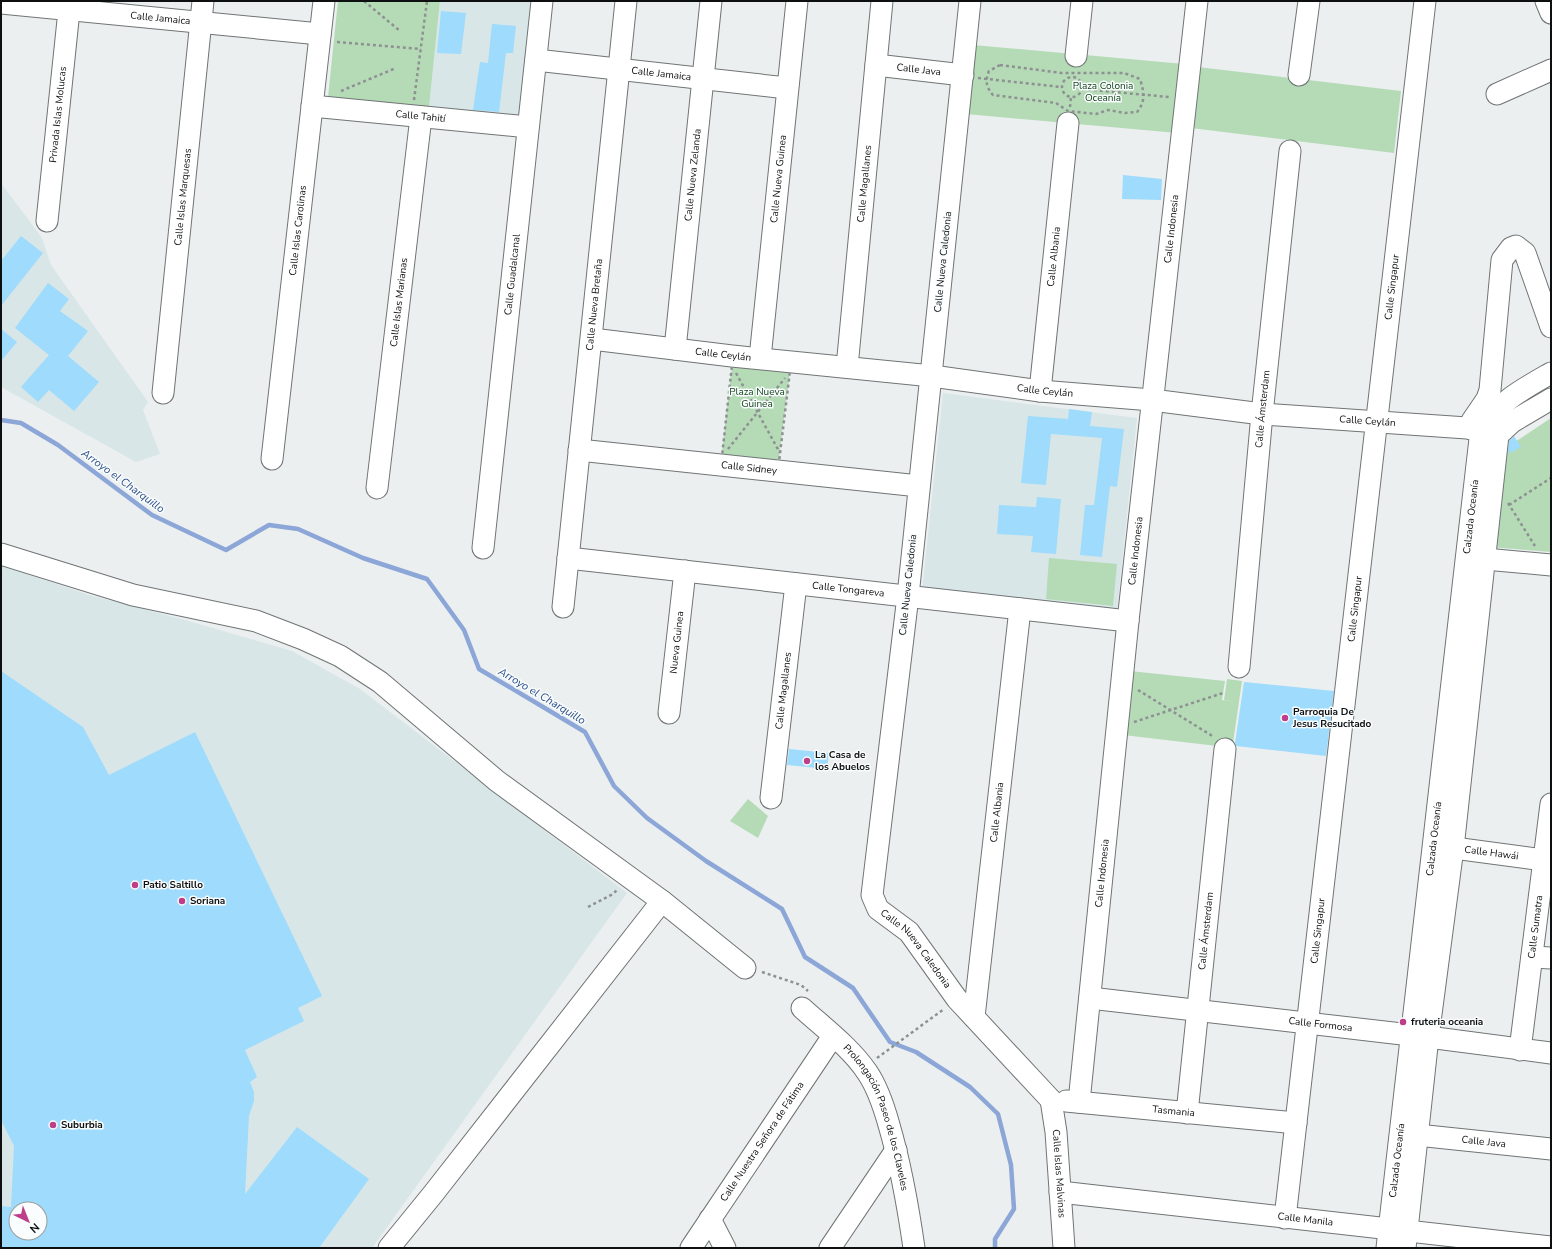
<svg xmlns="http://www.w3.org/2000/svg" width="1552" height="1249" font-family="'Nunito Sans',sans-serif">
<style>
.built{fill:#d8e6e7;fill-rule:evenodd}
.green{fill:#b5dbb6}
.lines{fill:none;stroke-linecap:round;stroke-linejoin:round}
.stream{stroke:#8ba6d7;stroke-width:4.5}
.building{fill:#9edbfc;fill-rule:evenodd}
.minor-casing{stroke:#707474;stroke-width:23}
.path{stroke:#8e9192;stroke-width:2.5;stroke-dasharray:3 3;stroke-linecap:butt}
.minor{stroke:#fff;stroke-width:21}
.poi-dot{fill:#be3e89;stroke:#f9fdfd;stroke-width:1.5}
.labels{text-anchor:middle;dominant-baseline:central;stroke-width:3;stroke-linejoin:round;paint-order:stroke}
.street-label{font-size:10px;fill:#0e0f10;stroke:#f9fdfd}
.park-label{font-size:10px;fill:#0a3c13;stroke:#f9fdfd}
.poi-label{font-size:10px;font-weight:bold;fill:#0e0f10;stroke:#f9fdfd;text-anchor:start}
.water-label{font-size:11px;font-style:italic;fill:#2c4d89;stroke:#f9fdfd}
</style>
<rect width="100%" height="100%" fill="#ebeff0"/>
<g class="built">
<polygon points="440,1 534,1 522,116 429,107"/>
<polygon points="1,183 42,238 51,265 148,402 143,410 160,454 136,462 1,387"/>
<polygon points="943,393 1137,418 1117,611 922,591"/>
<path d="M 1,565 L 89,595 L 185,620 L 292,651 L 360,689 L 627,893 L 372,1248 L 1,1248 ZM 16,1209 L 40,1209 L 40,1233 L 16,1233 Z"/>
</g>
<g class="green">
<polygon points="338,1 440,1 429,107 328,97"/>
<polygon points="973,45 1184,64 1177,133 966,114"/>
<polygon points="1198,67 1401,91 1394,153 1191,128"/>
<polygon points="732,365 790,371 778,466 721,461"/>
<polygon points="1551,418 1551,552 1491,547 1500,452"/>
<polygon points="1049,558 1117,564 1113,606 1046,599"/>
<polygon points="1130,671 1225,681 1222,700 1235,702 1224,700 1227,679 1242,681 1233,743 1218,741 1217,746 1123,735"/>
<polygon points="748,799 768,816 758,838 730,821"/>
</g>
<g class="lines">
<polyline class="stream" points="1,420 21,423 58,445 152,515 226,550 269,525 298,529 363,558 427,579 464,630 479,669 585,732 614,786 647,818 706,861 782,909 805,957 853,988 890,1042 916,1052 970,1087 998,1114 1011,1165 1014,1209 995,1239 995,1248"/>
</g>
<g class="building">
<polygon points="441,11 466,13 461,54 437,53"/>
<polygon points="492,24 516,26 513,53 506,53 499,112 473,110 480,62 488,63"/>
<polygon points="1123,175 1162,179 1161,200 1122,199"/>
<polygon points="21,236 43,253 1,306 1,261"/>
<polygon points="48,283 69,299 60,311 88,331 68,356 99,382 74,411 49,390 38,402 21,387 49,355 15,328"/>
<polygon points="1,329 17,342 1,361"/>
<polygon points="1069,409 1092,412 1090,426 1124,429 1117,487 1110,486 1102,557 1080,555 1085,505 1094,505 1102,438 1051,434 1046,485 1021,483 1028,416 1068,419"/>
<polygon points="1514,436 1521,447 1510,453 1508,450 1509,441"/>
<polygon points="1037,497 1061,499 1056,554 1031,552 1033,536 997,534 999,505 1036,507"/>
<path d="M 1,671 L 83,727 L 109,775 L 195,732 L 322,996 L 298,1008 L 304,1021 L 245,1050 L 257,1077 L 250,1082 L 254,1092 L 254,1101 L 249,1116 L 245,1194 L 297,1127 L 369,1179 L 319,1248 L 1,1248 L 1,1206 L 11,1207 L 14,1146 L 1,1120 ZM 16,1209 L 40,1209 L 40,1233 L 16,1233 Z"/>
<polygon points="1244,682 1334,691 1326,756 1236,746 1235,743"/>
<polygon points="789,749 829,753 827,769 787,765"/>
</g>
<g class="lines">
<g class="minor-casing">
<g id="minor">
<path id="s1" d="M 970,1 L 908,596 L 872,895 L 878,909 L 909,932 L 957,999 L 1051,1100"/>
<polyline points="1546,1 1551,13"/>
<path id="s2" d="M 1,3 L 320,34"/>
<polyline points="1076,56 1082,1"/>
<path id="s3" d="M 536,60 L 787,88"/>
<path id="s4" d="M 876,65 L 963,75"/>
<polyline points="1299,75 1309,1"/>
<polyline points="1497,94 1551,70"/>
<path id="s5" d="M 312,106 L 528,127"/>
<path id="s6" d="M 47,221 L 70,1"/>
<path id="s7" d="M 592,339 L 732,356 L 932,376 L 1040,391 L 1152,400 L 1262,414 L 1467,428 L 1498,435"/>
<path id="s8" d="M 675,349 L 711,1"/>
<path id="s9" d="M 760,358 L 797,1"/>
<path id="s10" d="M 847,367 L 882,1"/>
<path id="s11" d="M 1040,391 L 1068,123"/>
<path id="s12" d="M 163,393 L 203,1"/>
<polyline points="1472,421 1487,399 1490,390 1502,260 1511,248 1516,246 1525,253 1551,327"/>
<polyline points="1498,435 1512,422 1551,399"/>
<path id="s13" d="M 579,450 L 919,486"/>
<path id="s14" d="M 272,459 L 324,1"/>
<path id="s15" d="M 377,488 L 421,117"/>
<path id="s16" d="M 483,548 L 542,1"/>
<polyline points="1,554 133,595 256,621 303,639 340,656 380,682 497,781 662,901 745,968"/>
<path id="s17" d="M 568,558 L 1128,621"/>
<polyline points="1485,559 1551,565"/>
<path id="s18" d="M 563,607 L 626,1"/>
<path id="s19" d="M 1239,667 L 1262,414 L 1290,151"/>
<path id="s20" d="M 669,713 L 685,571"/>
<path id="s21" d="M 771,798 L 796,584"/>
<path id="s22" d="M 1439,846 L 1551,861"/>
<polyline points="1532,957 1551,958"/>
<path id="s23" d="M 1090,998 L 1428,1037 L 1551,1053"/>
<path id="s24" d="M 802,1008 C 824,1028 850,1047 867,1072 C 878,1088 884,1107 889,1125 C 901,1166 908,1206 914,1248"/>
<path id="s25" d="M 974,1017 L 1020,609"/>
<path id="s26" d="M 1520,1050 L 1551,804"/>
<path id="s27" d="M 1051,1100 L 1056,1132 L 1064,1248"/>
<path id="s28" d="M 1066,1101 L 1296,1123"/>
<path id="s29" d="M 1079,1102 L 1128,621 L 1197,1"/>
<path id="s30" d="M 1187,1113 L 1225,749"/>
<path id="s31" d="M 1417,1135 L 1551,1149"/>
<path id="s32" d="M 1060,1192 L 1551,1247"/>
<path id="s33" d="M 1285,1218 L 1425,1"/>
<polyline points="710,1219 725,1248"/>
<polyline points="389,1248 433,1194 662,901"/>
<path id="s34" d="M 691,1248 L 833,1036"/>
<polyline points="830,1248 896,1150"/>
<path id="s35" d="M 1387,1248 L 1481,430 C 1498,402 1523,389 1551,373"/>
<polyline points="1405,1248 1428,1037 1453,848 1498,435"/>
</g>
</g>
<g class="path">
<polyline points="364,1 400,31"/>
<polyline points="337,42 421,49"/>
<path d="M 1000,65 L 1062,73 L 1124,73 L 1140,79 C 1144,92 1146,101 1137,112 L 1125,113 L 1108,110 L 1096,114 L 1068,111 L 1056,103 L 993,95 C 986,87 985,81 989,71 Z"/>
<circle cx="1072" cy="87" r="10"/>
<polyline points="978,78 1061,87"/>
<polyline points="1082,89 1169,97"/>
<polyline points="341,91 396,68"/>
<polyline points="414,100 427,1"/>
<polyline points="1070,107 1071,97"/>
<polygon points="732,365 790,371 779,462 722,456"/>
<polyline points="736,373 780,453"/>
<polyline points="728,449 785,378"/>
<polyline points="1508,503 1535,546"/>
<polyline points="1509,505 1551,478"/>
<polyline points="1138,690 1214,737"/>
<polyline points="1134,722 1223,693"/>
<polyline points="588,907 613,894 618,889"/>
<polyline points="762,972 801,985 808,991"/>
<polyline points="877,1058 944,1009"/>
</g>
<use href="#minor" class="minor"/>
</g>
<g class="poi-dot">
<circle cx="1285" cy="718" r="4"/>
<circle cx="807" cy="761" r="4"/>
<circle cx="135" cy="885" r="4"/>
<circle cx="182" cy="901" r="4"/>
<circle cx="1403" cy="1022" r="4"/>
<circle cx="53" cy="1125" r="4"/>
</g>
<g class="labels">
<g class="street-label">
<text stroke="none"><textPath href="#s2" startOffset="160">Calle Jamaica</textPath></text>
<text stroke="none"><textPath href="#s4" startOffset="43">Calle Java</textPath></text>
<text stroke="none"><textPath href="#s3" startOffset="126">Calle Jamaica</textPath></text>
<text stroke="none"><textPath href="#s6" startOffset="107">Privada Islas Molucas</textPath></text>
<text stroke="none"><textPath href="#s5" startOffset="109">Calle Tahití</textPath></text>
<text stroke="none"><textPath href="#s8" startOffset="175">Calle Nueva Zelanda</textPath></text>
<text stroke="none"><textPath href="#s9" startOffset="180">Calle Nueva Guinea</textPath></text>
<text stroke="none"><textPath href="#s10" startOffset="184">Calle Magallanes</textPath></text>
<text stroke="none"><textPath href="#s12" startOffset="197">Calle Islas Marquesas</textPath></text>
<text stroke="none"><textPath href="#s29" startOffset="878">Calle Indonesia</textPath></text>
<text stroke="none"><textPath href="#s14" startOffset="230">Calle Islas Carolinas</textPath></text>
<text stroke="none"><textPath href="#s11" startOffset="135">Calle Albania</textPath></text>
<text transform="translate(943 262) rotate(-84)">Calle Nueva Caledonia</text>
<text stroke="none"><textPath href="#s16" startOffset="275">Calle Guadalcanal</textPath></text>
<text stroke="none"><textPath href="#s33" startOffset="937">Calle Singapur</textPath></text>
<text stroke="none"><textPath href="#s15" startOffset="187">Calle Islas Marianas</textPath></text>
<text stroke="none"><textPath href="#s18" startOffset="304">Calle Nueva Bretaña</textPath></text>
<text stroke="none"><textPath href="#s7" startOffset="132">Calle Ceylán</textPath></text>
<text stroke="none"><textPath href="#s7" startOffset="456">Calle Ceylán</textPath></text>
<text stroke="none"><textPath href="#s19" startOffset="259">Calle Ámsterdam</textPath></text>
<text stroke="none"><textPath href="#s7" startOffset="780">Calle Ceylán</textPath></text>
<text stroke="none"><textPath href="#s13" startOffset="171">Calle Sidney</textPath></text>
<text stroke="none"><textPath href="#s35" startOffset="736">Calzada Oceanía</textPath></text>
<text stroke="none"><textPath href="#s29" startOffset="554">Calle Indonesia</textPath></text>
<text transform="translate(908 585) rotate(-84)">Calle Nueva Caledonia</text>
<text stroke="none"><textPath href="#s17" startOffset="282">Calle Tongareva</textPath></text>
<text stroke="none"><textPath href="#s33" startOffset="613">Calle Singapur</textPath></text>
<text stroke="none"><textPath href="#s20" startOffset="71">Nueva Guinea</textPath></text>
<text stroke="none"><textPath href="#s21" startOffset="108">Calle Magallanes</textPath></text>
<text stroke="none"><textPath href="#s25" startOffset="206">Calle Albania</textPath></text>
<text stroke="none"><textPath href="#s35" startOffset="412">Calzada Oceanía</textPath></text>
<text stroke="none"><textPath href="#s22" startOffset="53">Calle Hawái</textPath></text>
<text stroke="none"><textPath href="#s29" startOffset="230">Calle Indonesia</textPath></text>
<text stroke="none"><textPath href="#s26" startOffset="124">Calle Sumatra</textPath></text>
<text stroke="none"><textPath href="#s30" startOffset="183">Calle Ámsterdam</textPath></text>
<text stroke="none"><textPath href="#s33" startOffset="289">Calle Singapur</textPath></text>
<text stroke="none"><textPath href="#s1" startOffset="970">Calle Nueva Caledonia</textPath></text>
<text stroke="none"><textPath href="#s23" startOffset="232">Calle Formosa</textPath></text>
<text stroke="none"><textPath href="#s28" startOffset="108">Tasmania</textPath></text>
<text stroke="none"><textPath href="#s24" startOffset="137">Prolongación Paseo de los Claveles</textPath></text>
<text stroke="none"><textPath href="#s31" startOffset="67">Calle Java</textPath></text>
<text stroke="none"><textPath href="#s34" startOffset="128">Calle Nuestra Señora de Fátima</textPath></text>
<text stroke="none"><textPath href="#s35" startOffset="88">Calzada Oceanía</textPath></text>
<text stroke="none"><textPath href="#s27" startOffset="74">Calle Islas Malvinas</textPath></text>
<text stroke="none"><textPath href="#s32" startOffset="247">Calle Manila</textPath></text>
</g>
<g class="park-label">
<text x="1103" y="86">Plaza Colonia<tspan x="1103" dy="12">Oceanía</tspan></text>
<text x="757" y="392">Plaza Nueva<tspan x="757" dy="12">Guinea</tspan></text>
</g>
<g class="poi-label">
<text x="1293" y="712">Parroquia De<tspan x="1293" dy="12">Jesus Resucitado</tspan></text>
<text x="815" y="755">La Casa de<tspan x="815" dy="12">los Abuelos</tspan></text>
<text x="143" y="885">Patio Saltillo</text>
<text x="190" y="901">Soriana</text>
<text x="1411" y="1022">fruteria oceania</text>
<text x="61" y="1125">Suburbia</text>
</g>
<g class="water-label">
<text transform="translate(123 481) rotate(36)">Arroyo el Charquillo</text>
<text transform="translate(542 696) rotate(31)">Arroyo el Charquillo</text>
</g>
</g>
<rect width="1552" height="1249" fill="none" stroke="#0e0f10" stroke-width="4"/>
<g transform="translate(28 1221) rotate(137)"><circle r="19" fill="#f9fdfd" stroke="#9b9e9e"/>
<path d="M0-3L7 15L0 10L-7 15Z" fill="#be3e89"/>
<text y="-6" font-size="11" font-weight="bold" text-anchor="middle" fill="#0e0f10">N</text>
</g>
</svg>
